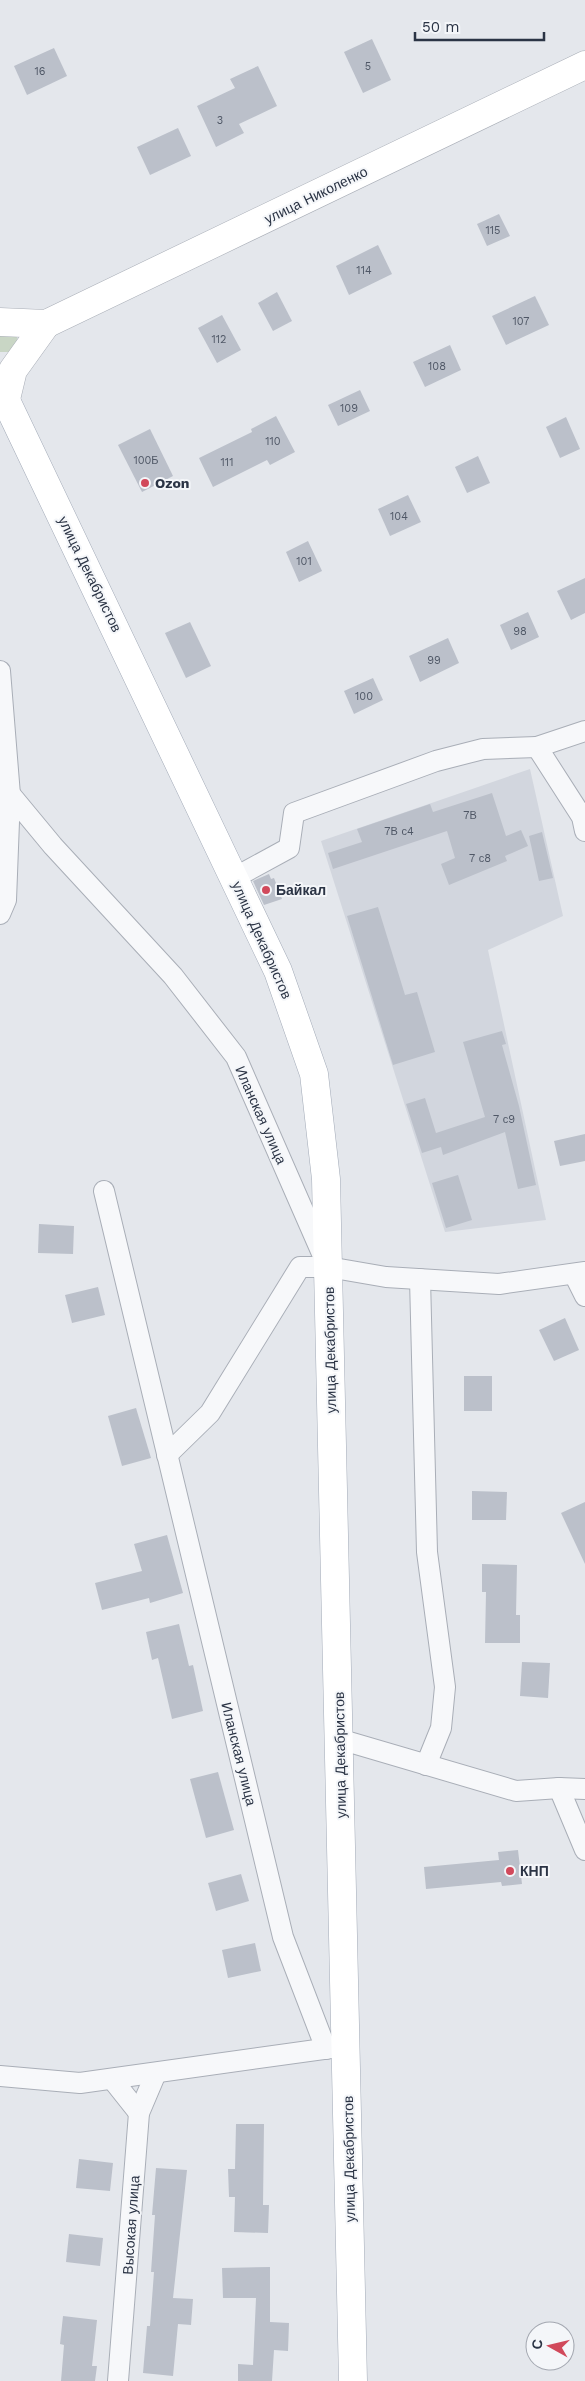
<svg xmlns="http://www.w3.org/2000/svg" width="585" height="2381" font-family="'Work Sans',sans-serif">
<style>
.built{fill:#d2d6de}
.green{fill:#c9d6c5}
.building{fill:#bbc0ca}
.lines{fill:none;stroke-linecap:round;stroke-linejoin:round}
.street-casing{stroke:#a9aeb7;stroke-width:22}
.secondary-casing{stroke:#a9aeb7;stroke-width:29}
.primary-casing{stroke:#a3abb8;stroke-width:29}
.street{stroke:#f7f8fa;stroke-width:20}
.secondary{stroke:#fff;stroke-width:28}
.primary{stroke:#fff;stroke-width:28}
.poi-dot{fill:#d1495b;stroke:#f4f6f9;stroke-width:2}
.labels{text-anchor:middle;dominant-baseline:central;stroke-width:4;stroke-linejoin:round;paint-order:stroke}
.number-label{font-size:11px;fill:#4f5766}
.street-label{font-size:14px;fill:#2b3445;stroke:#f4f6f9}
.poi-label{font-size:14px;font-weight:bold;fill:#2b3445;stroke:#f4f6f9;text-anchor:start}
</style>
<rect width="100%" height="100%" fill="#e4e7ec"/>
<polygon class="built" points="530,769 563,916 488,950 546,1220 445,1232 321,841"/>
<polygon class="green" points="0,329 15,333 18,340 10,352 0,352"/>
<g class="building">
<polygon points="372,39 391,80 363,93 344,52"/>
<polygon points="54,48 67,76 27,95 14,66"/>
<polygon points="258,66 277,106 239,124 244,133 216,147 197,106 235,88 230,79"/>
<polygon points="178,128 191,156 150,175 137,147"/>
<polygon points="499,214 510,236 487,246 477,224"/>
<polygon points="378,245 392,274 349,295 336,266"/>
<polygon points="277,292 292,321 273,331 258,303"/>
<polygon points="535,296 549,325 506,345 492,316"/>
<polygon points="222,315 241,350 217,363 198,328"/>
<polygon points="450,345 461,370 425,387 413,362"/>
<polygon points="360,390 370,411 338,426 328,405"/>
<polygon points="276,416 295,452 270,465 267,460 213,487 199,458 252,432 251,429"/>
<polygon points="566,417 580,449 560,458 546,427"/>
<polygon points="150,429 173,476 142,492 118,445"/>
<polygon points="478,456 490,483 467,493 455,467"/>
<polygon points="408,495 421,522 390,536 378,509"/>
<polygon points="308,541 322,571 299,582 286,552"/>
<polygon points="585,578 585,613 571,620 557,591"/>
<polygon points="528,612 539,637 511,650 500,625"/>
<polygon points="190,622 211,666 186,678 165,633"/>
<polygon points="448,638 459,663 420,682 409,656"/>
<polygon points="373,678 383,700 354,714 344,691"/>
<polygon points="492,793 506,836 521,830 528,846 505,856 507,861 449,885 441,864 455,858 447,831 333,869 328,853 362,842 357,829 430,804 433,812"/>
<polygon points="542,832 553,878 539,881 529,836"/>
<polygon points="269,874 271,879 274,878 282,899 264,905 253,881"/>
<polygon points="378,907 405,995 417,992 435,1052 393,1065 347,916"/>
<polygon points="502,1031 506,1044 502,1045 519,1106 536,1185 518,1189 505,1132 443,1155 441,1147 422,1153 406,1104 425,1098 436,1133 485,1117 463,1042"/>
<polygon points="585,1134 585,1161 560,1166 554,1141"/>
<polygon points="458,1175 472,1220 446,1228 432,1183"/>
<polygon points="39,1224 74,1226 73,1254 38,1253"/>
<polygon points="98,1287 105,1315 72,1323 65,1295"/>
<polygon points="565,1318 579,1350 554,1361 539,1330"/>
<rect x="464" y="1376" width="28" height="35"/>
<polygon points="136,1408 151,1458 122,1466 108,1416"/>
<polygon points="472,1491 507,1492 506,1520 472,1520"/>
<polygon points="585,1502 585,1564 561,1513"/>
<polygon points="167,1535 183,1593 150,1603 149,1598 102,1610 95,1583 142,1571 134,1544"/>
<polygon points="482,1564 517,1565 516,1615 520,1615 520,1643 485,1643 486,1592 482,1592"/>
<polygon points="179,1624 189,1666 193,1665 203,1711 172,1719 158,1658 152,1660 146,1632"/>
<polygon points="522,1662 550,1663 548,1698 520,1696"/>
<polygon points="218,1772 234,1830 206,1838 190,1779"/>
<polygon points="518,1850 522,1884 502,1886 501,1882 426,1889 424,1867 499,1860 498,1852"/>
<polygon points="241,1874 249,1901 216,1911 208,1883"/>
<polygon points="255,1943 261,1971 228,1978 222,1950"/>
<polygon points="236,2124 264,2124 263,2205 269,2205 268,2233 234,2232 235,2197 229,2197 228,2169 235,2169"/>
<polygon points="79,2159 113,2163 110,2191 76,2188"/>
<polygon points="156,2168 187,2170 173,2298 193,2299 191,2325 178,2324 173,2376 143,2373 147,2326 150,2326 154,2272 151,2272 155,2215 152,2215"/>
<polygon points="69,2234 103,2238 100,2266 66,2262"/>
<polygon points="270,2267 270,2322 289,2323 288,2351 274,2350 272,2381 238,2381 238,2364 253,2365 256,2298 223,2298 222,2268"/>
<polygon points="63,2316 97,2320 92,2366 97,2366 95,2381 61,2381 64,2345 60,2344"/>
</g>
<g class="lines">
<g class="street-casing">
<g id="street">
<polyline points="0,671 10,795 6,900 0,914"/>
<polyline points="585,731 537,747 582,817 585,831"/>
<polyline points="0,782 53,846 173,976 236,1057 324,1258"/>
<polyline points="234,878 289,848 294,813 436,761 483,749 537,747"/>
<polyline points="104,1191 283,1937 326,2049"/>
<polyline points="574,1274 585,1296"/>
<polyline points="420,1279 427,1552 445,1687 441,1728 426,1765"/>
<polyline points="167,1455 210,1413 300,1267 328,1267 386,1277 499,1284 585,1272"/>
<polyline points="339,1739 516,1791 559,1788 585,1789"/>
<polyline points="559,1788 585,1850"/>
<polyline points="0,2076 80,2083 338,2047"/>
<polyline points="112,2079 139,2113"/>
<polyline points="118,2381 139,2113 156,2073"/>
</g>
</g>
<g class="secondary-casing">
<g id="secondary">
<polyline points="0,322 46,324 585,65"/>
<polyline points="6,399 13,370 46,324"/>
</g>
</g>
<g class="primary-casing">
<polyline id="primary" points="0,388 278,971 314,1074 326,1179 353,2381"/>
</g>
<use href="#street" class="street"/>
<use href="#secondary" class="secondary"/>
<use href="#primary" class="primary"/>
</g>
<g class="poi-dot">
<circle cx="145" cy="483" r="5"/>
<circle cx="266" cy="890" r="5"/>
<circle cx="510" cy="1871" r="5"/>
</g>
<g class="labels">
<g class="number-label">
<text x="368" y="66">5</text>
<text x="40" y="71">16</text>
<text x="220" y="120">3</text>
<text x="493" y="230">115</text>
<text x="364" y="270">114</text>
<text x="521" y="321">107</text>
<text x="219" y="339">112</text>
<text x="437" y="366">108</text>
<text x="349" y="408">109</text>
<text x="273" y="441">110</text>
<text x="146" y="460">100Б</text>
<text x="227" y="462">111</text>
<text x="399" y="516">104</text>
<text x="304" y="561">101</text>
<text x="520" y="631">98</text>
<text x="434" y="660">99</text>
<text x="364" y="696">100</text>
<text x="470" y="815">7В</text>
<text x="399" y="831">7В с4</text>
<text x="480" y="858">7 с8</text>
<text x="504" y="1119">7 с9</text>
</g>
<g class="street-label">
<text transform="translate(316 195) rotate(-26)">улица Николенко</text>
<text transform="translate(90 574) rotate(64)">улица Декабристов</text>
<text transform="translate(262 940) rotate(66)">улица Декабристов</text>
<text transform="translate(261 1115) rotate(66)">Иланская улица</text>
<text transform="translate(330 1350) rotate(-91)">улица Декабристов</text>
<text transform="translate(239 1754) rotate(76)">Иланская улица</text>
<text transform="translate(340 1755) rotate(-91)">улица Декабристов</text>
<text transform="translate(349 2159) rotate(-91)">улица Декабристов</text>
<text transform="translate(131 2225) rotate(-86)">Высокая улица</text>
</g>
<g class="poi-label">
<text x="155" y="483">Ozon</text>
<text x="276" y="890">Байкал</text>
<text x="520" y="1871">КНП</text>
</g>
</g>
<g transform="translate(550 2346) rotate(278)"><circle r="24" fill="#f4f6f9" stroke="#a4a8b1"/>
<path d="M0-4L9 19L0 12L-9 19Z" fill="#d1495b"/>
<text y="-8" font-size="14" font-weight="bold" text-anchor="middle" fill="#2b3445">С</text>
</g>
<path d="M415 32v8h129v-8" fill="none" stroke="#2b3445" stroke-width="2.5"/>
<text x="422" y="32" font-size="15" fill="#2b3445" stroke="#f4f6f9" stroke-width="4" paint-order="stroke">50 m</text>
</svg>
